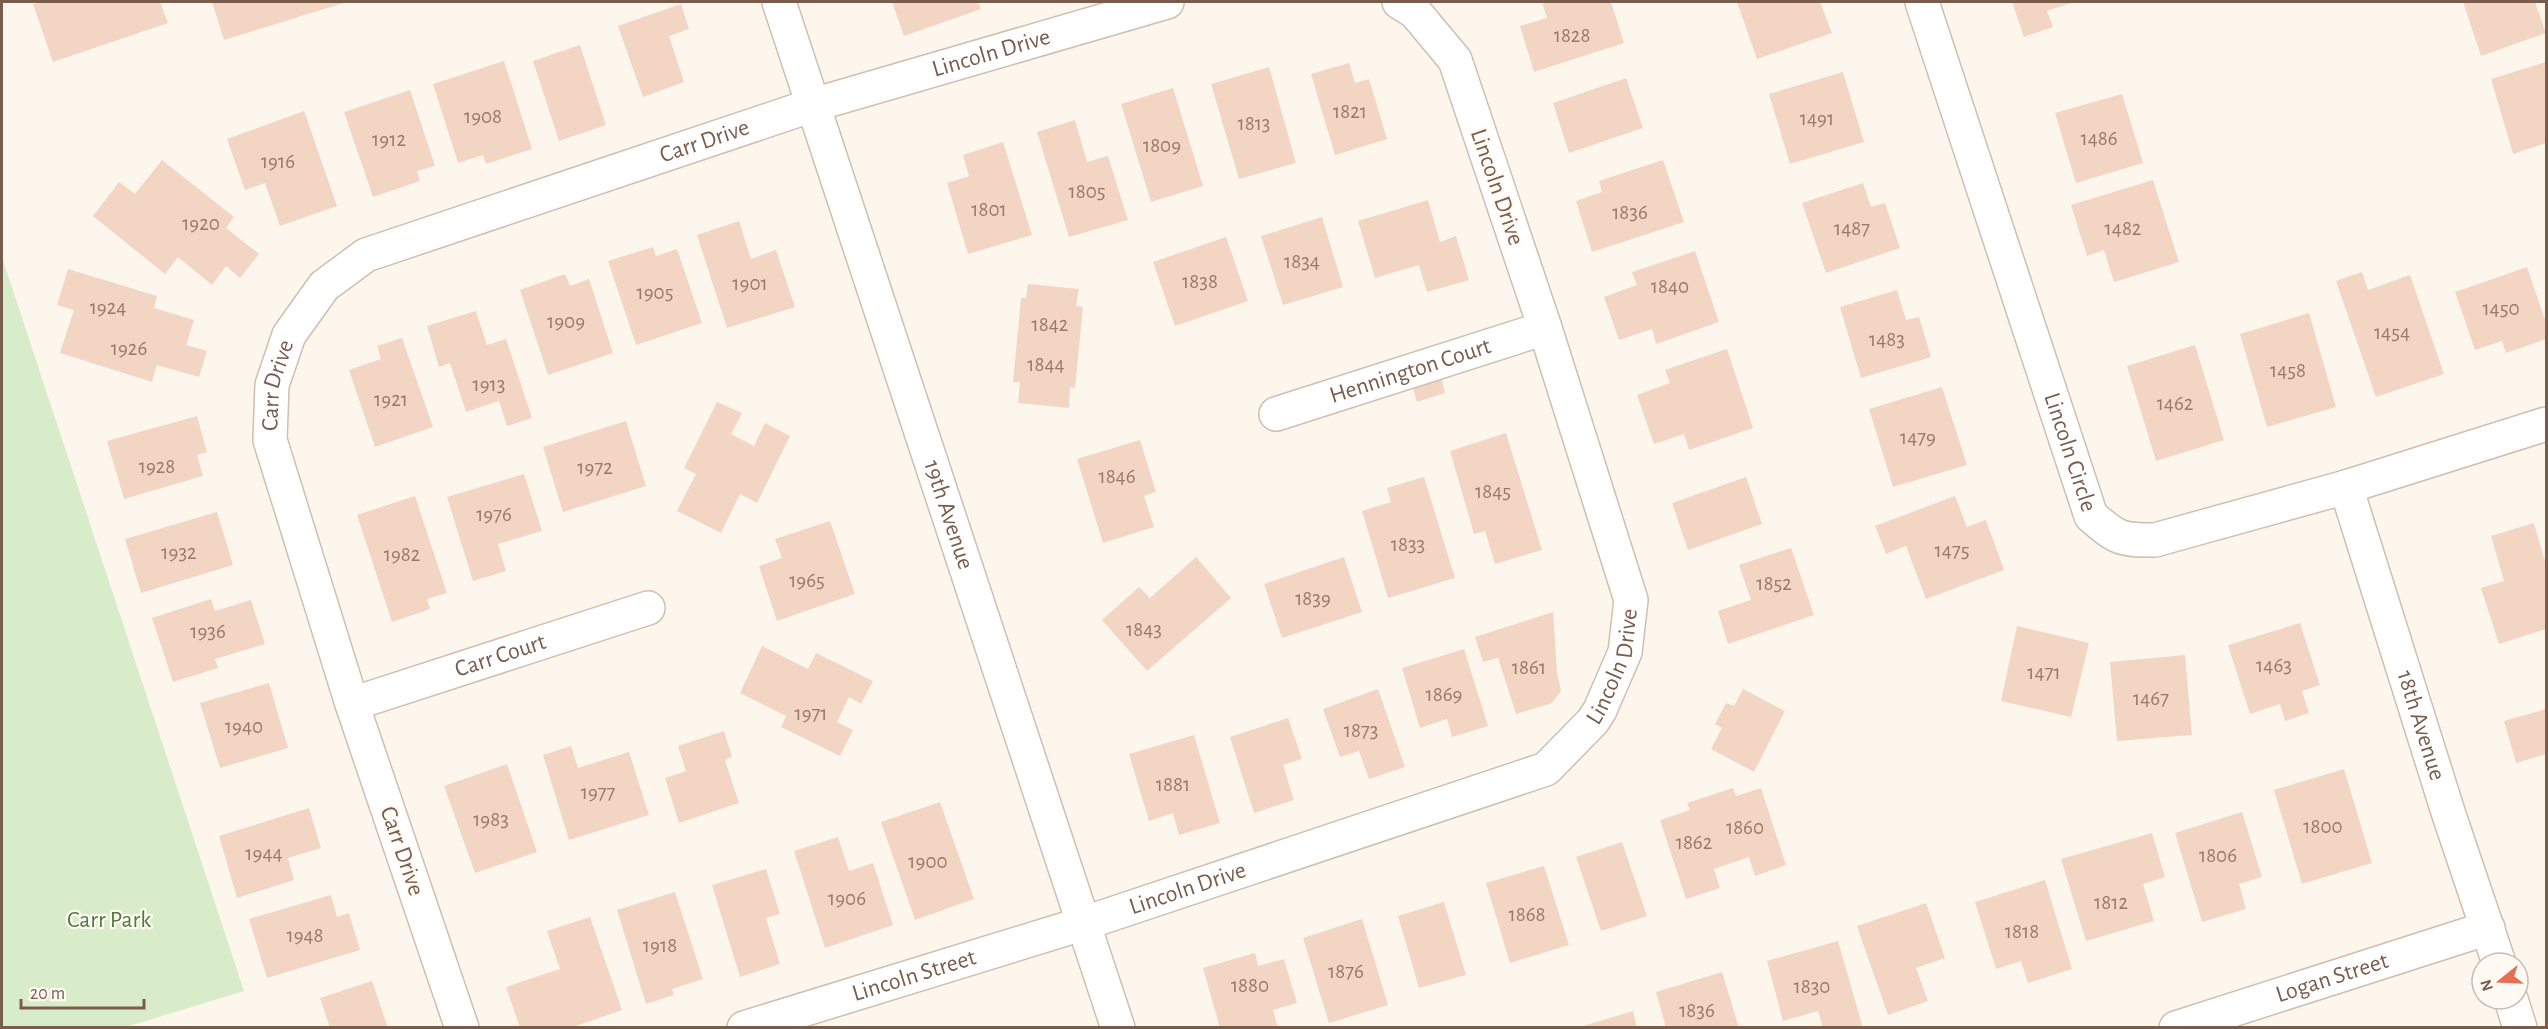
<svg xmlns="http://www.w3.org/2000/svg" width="2548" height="1029" font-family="'Alegreya Sans',sans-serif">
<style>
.green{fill:#d8ecc9}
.building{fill:#f3d5c3}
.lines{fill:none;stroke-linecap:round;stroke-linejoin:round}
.minor-casing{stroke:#d1beb0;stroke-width:36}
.minor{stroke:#fff;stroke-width:33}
.labels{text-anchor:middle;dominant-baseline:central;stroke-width:4.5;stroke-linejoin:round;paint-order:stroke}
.number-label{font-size:21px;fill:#987a6a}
.street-label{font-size:24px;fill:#7a5c4d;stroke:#fffaf3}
.park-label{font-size:24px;fill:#537a41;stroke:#fffaf3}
</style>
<rect width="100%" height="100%" fill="#fdf6ec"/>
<polygon class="green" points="2,257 244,991 126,1027 2,1027"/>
<g class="building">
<polygon points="41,2 160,2 168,23 53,62 33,4"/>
<polygon points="212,2 347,2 224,40"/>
<polygon points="892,2 978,2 981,9 904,36"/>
<polygon points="1542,2 1611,2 1624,43 1534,72 1520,26 1547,18"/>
<polygon points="1737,2 1820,2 1832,33 1757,59"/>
<polygon points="2012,2 2074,2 2047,11 2053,27 2024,37"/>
<polygon points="2463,2 2535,2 2546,33 2481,56"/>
<polygon points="681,4 689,29 669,36 684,82 643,97 618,26"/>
<polygon points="580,45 606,125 559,141 533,61"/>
<polygon points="504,61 532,149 486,164 483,155 458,163 433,84"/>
<polygon points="2546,62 2546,143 2513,154 2491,79"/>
<polygon points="1349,63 1355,83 1369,79 1387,139 1335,155 1311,74"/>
<polygon points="1269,67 1296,163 1239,179 1211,84"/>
<polygon points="1843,72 1864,142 1790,164 1769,94"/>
<polygon points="1626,78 1643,128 1569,153 1553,103"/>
<polygon points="1173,88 1203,186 1151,202 1121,104"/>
<polygon points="410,90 435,166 417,171 420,181 373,197 344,112"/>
<polygon points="2122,94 2143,163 2076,183 2055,113"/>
<polygon points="304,111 337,206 280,226 265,183 245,190 227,139"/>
<polygon points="1075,120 1087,162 1108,156 1128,220 1069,237 1037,132"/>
<polygon points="1003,142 1032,235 968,254 947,183 969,176 963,155"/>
<polygon points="162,160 234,217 226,228 259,254 240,278 226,266 212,285 178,257 165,274 93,216 119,182 135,194"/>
<polygon points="1663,160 1684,222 1592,252 1576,201 1602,192 1599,181"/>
<polygon points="2153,180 2179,262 2114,282 2104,250 2087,256 2071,205"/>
<polygon points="1863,183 1871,207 1885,203 1900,248 1826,273 1802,203"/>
<polygon points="1428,200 1440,242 1456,236 1469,280 1427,292 1419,265 1375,278 1358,221"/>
<polygon points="1322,217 1343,287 1283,305 1261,236"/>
<polygon points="739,221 751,259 776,250 795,307 727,328 697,235"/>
<polygon points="1226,237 1248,301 1175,326 1153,262"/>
<polygon points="653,247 656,256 677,249 702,323 636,345 608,261"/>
<polygon points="1695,251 1719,322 1656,344 1652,329 1619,340 1604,297 1637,285 1632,272"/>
<polygon points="2527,267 2546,323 2546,339 2506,353 2502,341 2475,350 2455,292"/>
<polygon points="68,269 157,296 154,308 194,320 186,345 207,351 199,377 157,365 152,382 60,353 74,310 57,305"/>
<polygon points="2362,272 2368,290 2410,275 2444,374 2376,397 2336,281"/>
<polygon points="565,274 570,286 589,279 613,353 548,375 520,290"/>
<polygon points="1028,284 1079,289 1076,306 1083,307 1075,388 1070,387 1069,408 1018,403 1020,382 1013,382 1021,298 1026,298"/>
<polygon points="1897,290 1906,320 1919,317 1931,357 1861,378 1840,307"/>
<polygon points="476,311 487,345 506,339 532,418 507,426 499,401 466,412 450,363 439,367 427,326"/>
<polygon points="2309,313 2336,407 2267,427 2240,334"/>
<polygon points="402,338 433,427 375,447 349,370 381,359 377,346"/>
<polygon points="2195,345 2224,440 2156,461 2127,366"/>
<polygon points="1727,349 1753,428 1689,450 1684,434 1654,444 1637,395 1670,383 1665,370"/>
<polygon points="1441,377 1445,393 1417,402 1412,385"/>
<polygon points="1942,387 1967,465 1893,487 1869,409"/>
<polygon points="717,402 742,413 731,434 754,446 765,423 790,436 757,503 740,494 721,533 677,511 696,474 684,468"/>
<polygon points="197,416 207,452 197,455 203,476 124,499 107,441"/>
<polygon points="626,421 646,486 563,512 543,447"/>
<polygon points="1506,433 1542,550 1495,564 1485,531 1474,534 1450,451"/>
<polygon points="1140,440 1156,492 1144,496 1154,527 1103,543 1077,459"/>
<polygon points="524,474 542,531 498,544 506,571 473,581 447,497"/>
<polygon points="1424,477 1455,578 1388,598 1362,511 1391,502 1387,488"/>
<polygon points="1746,477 1762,524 1688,550 1672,503"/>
<polygon points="415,496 447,593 427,599 430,609 392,622 357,515"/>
<polygon points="1955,496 1967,527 1986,520 2004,570 1926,599 1906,546 1886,554 1875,526"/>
<polygon points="217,512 233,565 141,593 125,539"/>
<polygon points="830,521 855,594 777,621 759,566 782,558 775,539"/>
<polygon points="2534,523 2546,565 2546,629 2499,644 2481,588 2504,581 2491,536"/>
<polygon points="1791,548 1814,615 1728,644 1718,611 1751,600 1739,565"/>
<polygon points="1196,557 1231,598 1147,671 1102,620 1139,587 1150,598"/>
<polygon points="1344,557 1362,612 1282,638 1264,584"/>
<polygon points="211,599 215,611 251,600 265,644 215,659 218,668 173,682 152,618"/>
<polygon points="1553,612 1557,672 1561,691 1552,703 1516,714 1498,658 1483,662 1475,637"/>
<polygon points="2300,623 2320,685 2302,691 2309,713 2285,721 2280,704 2250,714 2228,645"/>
<polygon points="2017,626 2089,643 2071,717 2001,701"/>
<polygon points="762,646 808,669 816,653 873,681 861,704 849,697 837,722 853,730 840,756 781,727 786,716 740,693"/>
<polygon points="1464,649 1488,726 1452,737 1447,719 1420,728 1402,668"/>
<polygon points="2185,655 2192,735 2117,741 2110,662"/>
<polygon points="269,683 288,748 220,768 200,703"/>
<polygon points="1378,689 1405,767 1369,779 1359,751 1340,757 1323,709"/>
<polygon points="1743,689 1785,711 1754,772 1711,749 1722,728 1715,724 1726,703 1734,706"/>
<polygon points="2546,709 2546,754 2516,763 2504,721"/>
<polygon points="1288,718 1302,759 1283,765 1294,800 1254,813 1230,737"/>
<polygon points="724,731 732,757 725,760 739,803 679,823 665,778 686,771 678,746"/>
<polygon points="1194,735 1220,823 1179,835 1173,813 1149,821 1129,754"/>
<polygon points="571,746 578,768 629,752 649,815 569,840 543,755"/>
<polygon points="507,764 537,852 475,873 444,786"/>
<polygon points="2344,769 2372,863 2302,884 2274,790"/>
<polygon points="1733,788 1736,796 1761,788 1786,865 1755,876 1749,857 1714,869 1720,888 1686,899 1660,820 1690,810 1687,803"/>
<polygon points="940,802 974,899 915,920 881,822"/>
<polygon points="309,808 321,848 288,858 294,880 237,898 219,836"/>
<polygon points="2242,812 2262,877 2239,884 2246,909 2202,922 2175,833"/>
<polygon points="2152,833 2165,877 2143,884 2154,921 2086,941 2061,859"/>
<polygon points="838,837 849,871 873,863 893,925 825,948 794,851"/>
<polygon points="1622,842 1647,916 1601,931 1576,857"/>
<polygon points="1544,866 1569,945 1510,963 1486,883"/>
<polygon points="766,869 780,914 766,918 780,964 740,977 712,885"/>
<polygon points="2045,880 2072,969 2028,983 2021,961 1996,969 1975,902"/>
<polygon points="675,892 703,979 672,989 674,995 646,1004 617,910"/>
<polygon points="331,895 337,917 349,913 360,950 267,978 249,919"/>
<polygon points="1444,902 1466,975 1419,988 1398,916"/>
<polygon points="1926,903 1945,958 1916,968 1928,1001 1888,1015 1857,926"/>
<polygon points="590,917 622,1010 570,1028 520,1028 506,987 560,969 547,931"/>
<polygon points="1362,919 1388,1005 1329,1023 1303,938"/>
<polygon points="1838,941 1863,1028 1823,1028 1818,1011 1783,1021 1767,961"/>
<polygon points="1255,953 1258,966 1284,959 1297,1003 1273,1010 1278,1028 1220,1028 1203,968"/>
<polygon points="1722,972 1739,1028 1666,1028 1656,992"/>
<polygon points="372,981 388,1028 330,1028 320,998"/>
<polygon points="1633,1011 1637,1028 1580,1028 1580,1027"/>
</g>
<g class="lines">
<g class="minor-casing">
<g id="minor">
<path id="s1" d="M 779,2 L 1118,1028"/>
<path id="s2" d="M 1922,2 L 2091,516 C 2118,539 2120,540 2155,540 L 2346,487 L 2546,424"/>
<path id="s3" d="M 1276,414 L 1545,328"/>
<path id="s4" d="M 2346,487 L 2449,815 L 2499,963"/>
<path id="s5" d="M 352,704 L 648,608"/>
<polyline points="2511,999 2520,1028"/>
<path id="s6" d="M 462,1028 L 352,704 L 270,440 L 272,385 L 289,335 L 324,286 L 366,255 L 813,105 L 1167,2"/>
<path id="s7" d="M 744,1028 L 1085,923 L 1546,769 L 1593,721 L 1600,710 L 1625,652 L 1631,600 L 1545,328 L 1455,60 L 1415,12 L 1399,2"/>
<path id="s8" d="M 2176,1028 L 2488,928"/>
</g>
</g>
<use href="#minor" class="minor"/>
</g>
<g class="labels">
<g class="number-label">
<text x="1572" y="35">1828</text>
<text x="1350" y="111">1821</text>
<text x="483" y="116">1908</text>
<text x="1817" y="118">1491</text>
<text x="1254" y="123">1813</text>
<text x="2099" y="138">1486</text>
<text x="389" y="139">1912</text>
<text x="1162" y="145">1809</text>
<text x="278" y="161">1916</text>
<text x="1087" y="191">1805</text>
<text x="989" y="209">1801</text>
<text x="1630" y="212">1836</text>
<text x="201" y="223">1920</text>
<text x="1852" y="228">1487</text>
<text x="2123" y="228">1482</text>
<text x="1302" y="261">1834</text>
<text x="1200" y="281">1838</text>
<text x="750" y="283">1901</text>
<text x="1670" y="286">1840</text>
<text x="655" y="292">1905</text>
<text x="108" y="307">1924</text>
<text x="2501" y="308">1450</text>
<text x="566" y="321">1909</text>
<text x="1050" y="324">1842</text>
<text x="2392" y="332">1454</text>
<text x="1887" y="339">1483</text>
<text x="129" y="348">1926</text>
<text x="1046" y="364">1844</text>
<text x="2288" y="370">1458</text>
<text x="489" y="384">1913</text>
<text x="391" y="399">1921</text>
<text x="2175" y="403">1462</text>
<text x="1918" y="437">1479</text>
<text x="157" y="466">1928</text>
<text x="595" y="467">1972</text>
<text x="1117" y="476">1846</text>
<text x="1493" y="491">1845</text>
<text x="494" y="514">1976</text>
<text x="1408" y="544">1833</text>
<text x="1952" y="550">1475</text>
<text x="179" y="552">1932</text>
<text x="402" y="554">1982</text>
<text x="807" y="580">1965</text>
<text x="1774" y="583">1852</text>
<text x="1313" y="598">1839</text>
<text x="1144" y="629">1843</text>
<text x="208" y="631">1936</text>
<text x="2274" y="665">1463</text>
<text x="1529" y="667">1861</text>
<text x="2044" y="672">1471</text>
<text x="1444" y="694">1869</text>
<text x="2151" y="698">1467</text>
<text x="811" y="713">1971</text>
<text x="244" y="726">1940</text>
<text x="1361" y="730">1873</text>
<text x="1173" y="784">1881</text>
<text x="598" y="792">1977</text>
<text x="491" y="819">1983</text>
<text x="2323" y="826">1800</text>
<text x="1745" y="827">1860</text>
<text x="1694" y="842">1862</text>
<text x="264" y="853">1944</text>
<text x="2218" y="855">1806</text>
<text x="928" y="861">1900</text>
<text x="847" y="898">1906</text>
<text x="2111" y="902">1812</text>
<text x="1527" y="914">1868</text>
<text x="2022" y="931">1818</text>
<text x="305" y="935">1948</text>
<text x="660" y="945">1918</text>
<text x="1346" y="971">1876</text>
<text x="1250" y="985">1880</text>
<text x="1812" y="986">1830</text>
<text x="1697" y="1010">1836</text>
</g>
<g class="street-label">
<text stroke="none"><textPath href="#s6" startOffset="1496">Lincoln Drive</textPath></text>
<text stroke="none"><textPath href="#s6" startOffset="1196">Carr Drive</textPath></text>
<text transform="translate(1497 187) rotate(71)">Lincoln Drive</text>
<text stroke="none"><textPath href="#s3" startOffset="141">Hennington Court</textPath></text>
<text stroke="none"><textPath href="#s6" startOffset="674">Carr Drive</textPath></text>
<text stroke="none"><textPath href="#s2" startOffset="474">Lincoln Circle</textPath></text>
<text stroke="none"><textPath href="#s1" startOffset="540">19th Avenue</textPath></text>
<text stroke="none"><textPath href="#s5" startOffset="156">Carr Court</textPath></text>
<text stroke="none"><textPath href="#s7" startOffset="969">Lincoln Drive</textPath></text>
<text stroke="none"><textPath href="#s4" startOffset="250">18th Avenue</textPath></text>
<text transform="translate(402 851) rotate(71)">Carr Drive</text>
<text stroke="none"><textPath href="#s7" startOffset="465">Lincoln Drive</textPath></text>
<text stroke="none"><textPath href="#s7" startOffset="178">Lincoln Street</textPath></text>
<text stroke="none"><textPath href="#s8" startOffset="164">Logan Street</textPath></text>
</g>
<g class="park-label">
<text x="109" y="920">Carr Park</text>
</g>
</g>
<rect width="2548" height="1029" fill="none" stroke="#7a5c4d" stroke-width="6"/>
<g transform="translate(2500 981) rotate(252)"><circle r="28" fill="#fffaf3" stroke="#cabbb1" stroke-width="1.5"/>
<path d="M0-4.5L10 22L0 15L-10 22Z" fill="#e76f51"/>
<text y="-9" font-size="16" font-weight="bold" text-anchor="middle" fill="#7a5c4d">N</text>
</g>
<path d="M21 999v9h123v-9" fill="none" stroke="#7a5c4d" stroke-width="3"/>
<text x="30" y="999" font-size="18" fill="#7a5c4d" stroke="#fffaf3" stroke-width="4.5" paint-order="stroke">20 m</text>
</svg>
